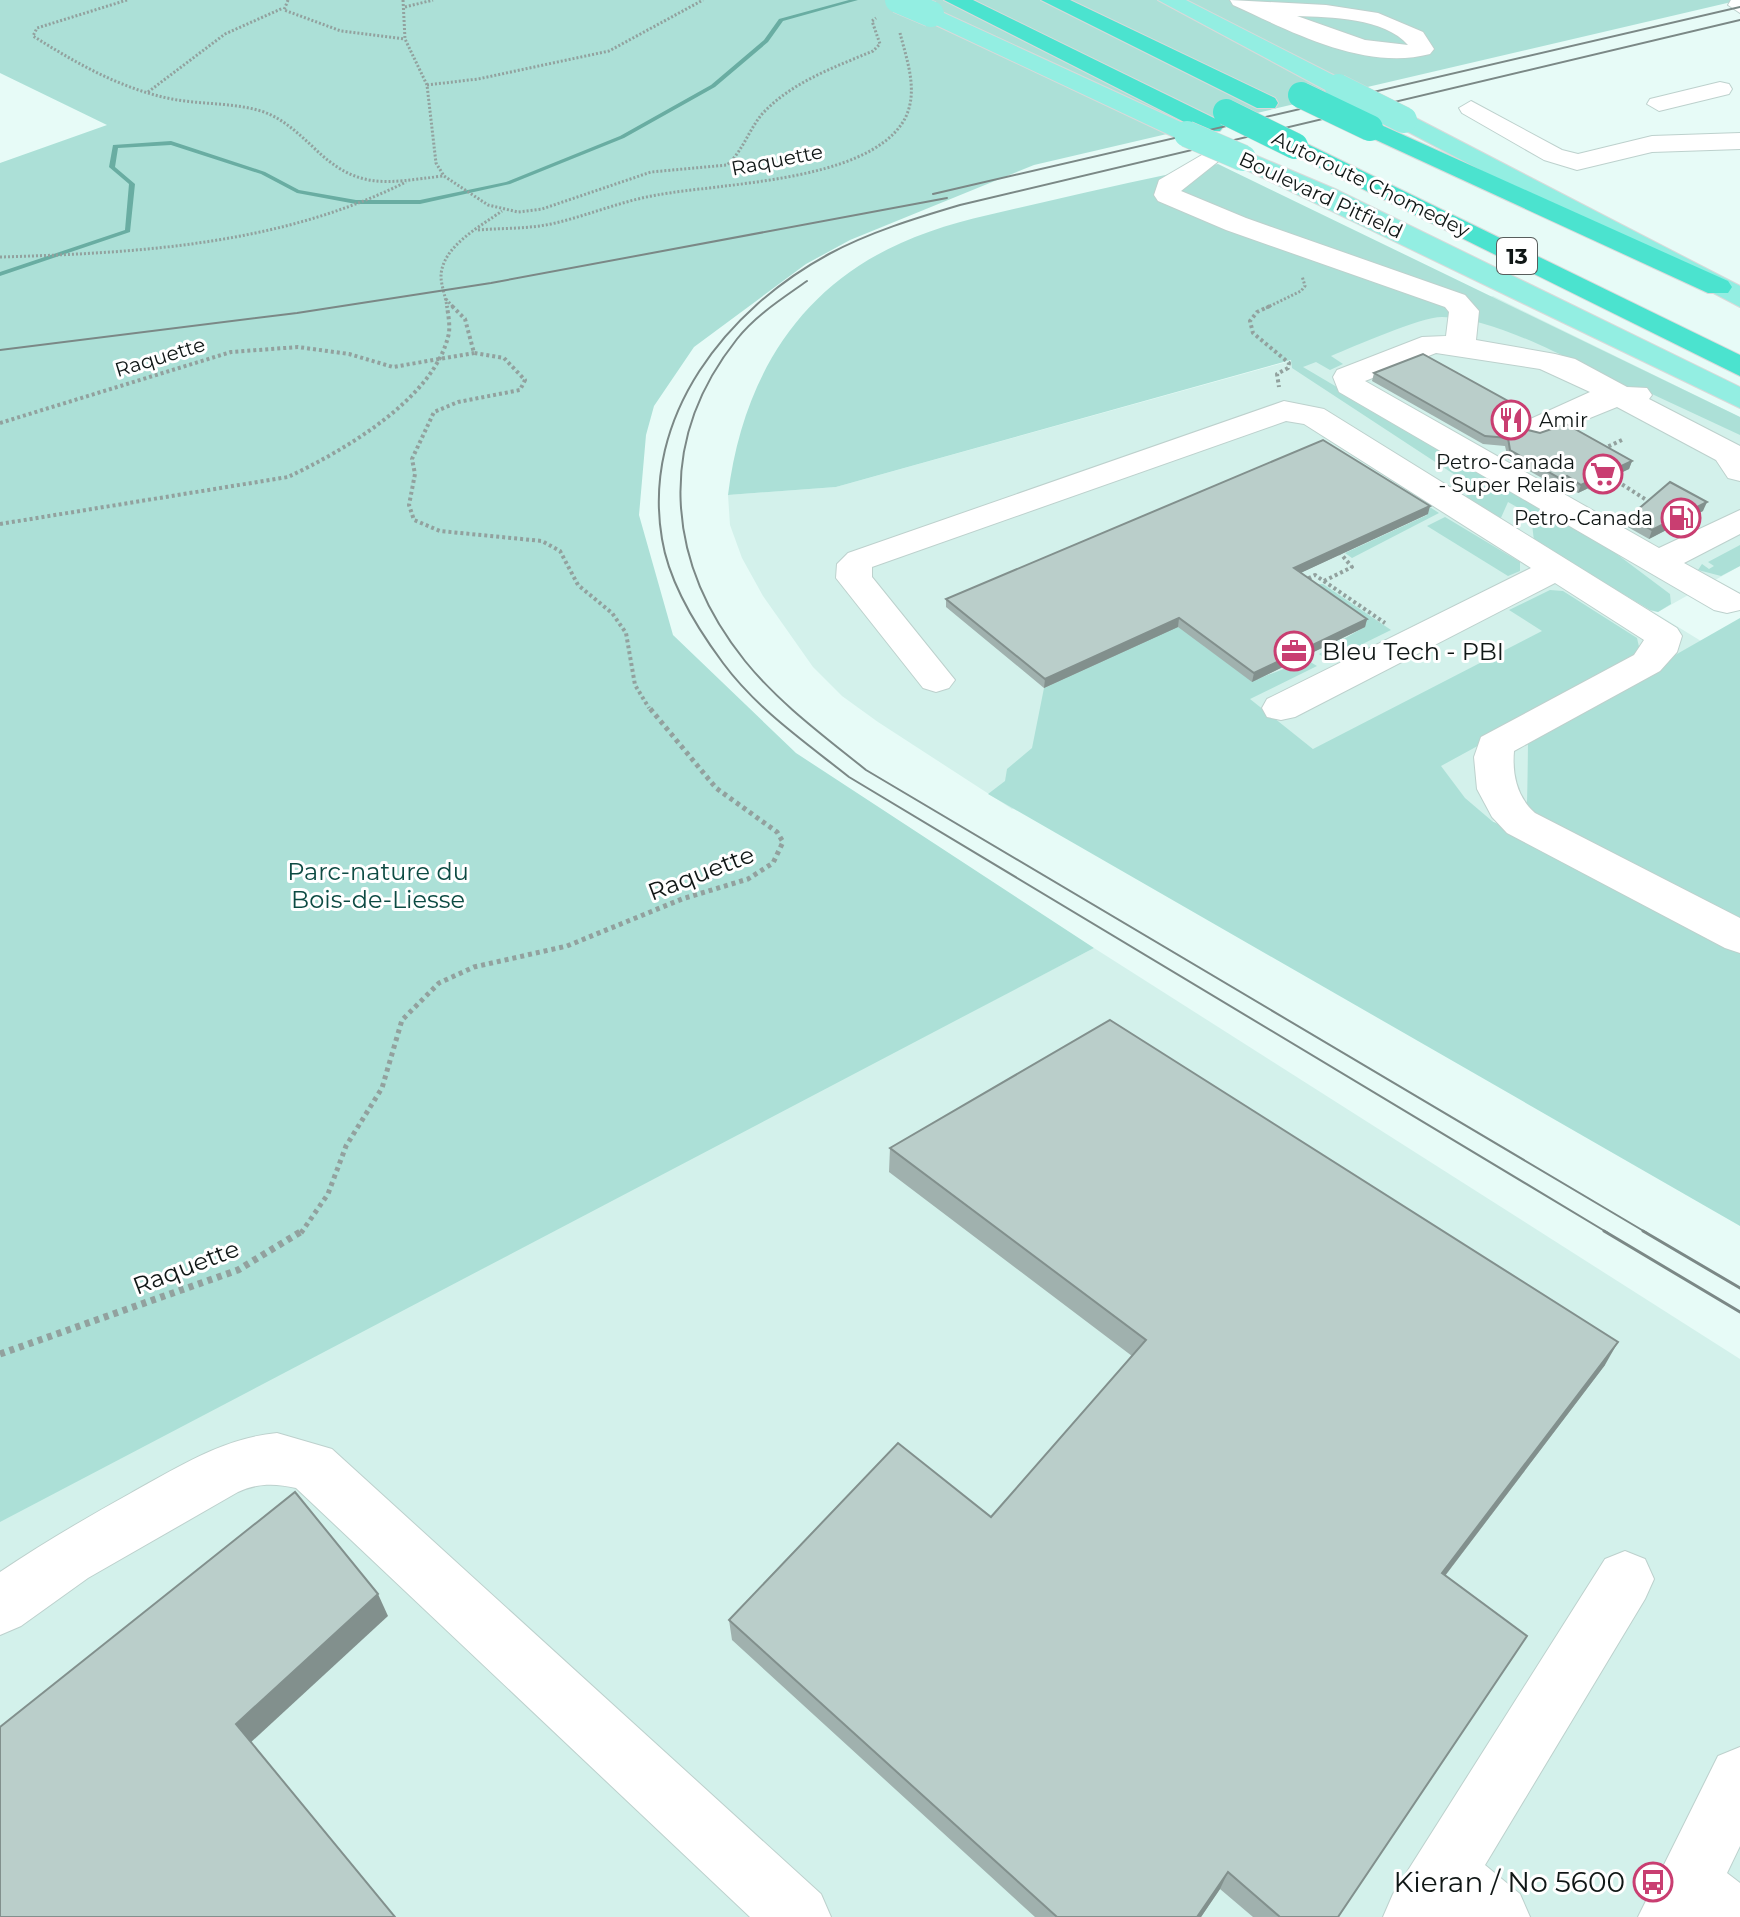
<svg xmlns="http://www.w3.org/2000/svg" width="1740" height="1917" font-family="Montserrat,sans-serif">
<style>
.built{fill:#d3f1eb}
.green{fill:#ace0d7}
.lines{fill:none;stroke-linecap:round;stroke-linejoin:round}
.stream{fill:#69ada2;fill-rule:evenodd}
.minor-casing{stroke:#bdd1cd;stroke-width:2}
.major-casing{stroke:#d9dada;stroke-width:2}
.highway-casing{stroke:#d9dada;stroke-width:2}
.path-far3{stroke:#92a19e;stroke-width:3;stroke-dasharray:2 2;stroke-linecap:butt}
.path-far2{stroke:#92a19e;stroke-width:4;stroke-dasharray:3 3;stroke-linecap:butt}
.path-far1{stroke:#92a19e;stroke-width:5;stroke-dasharray:4 4;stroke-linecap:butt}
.path{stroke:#92a19e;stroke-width:7;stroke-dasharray:5 5;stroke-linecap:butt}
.minor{fill:#fff;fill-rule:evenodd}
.major{fill:#93eee2;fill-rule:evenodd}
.highway{fill:#4be3cf;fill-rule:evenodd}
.tram-far1{stroke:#7b8886;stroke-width:2}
.tram{stroke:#7b8886;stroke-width:3}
.major-bridge-casing{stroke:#d9dada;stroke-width:27;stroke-linecap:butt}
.highway-bridge-casing{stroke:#d9dada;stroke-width:27;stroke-linecap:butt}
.major-bridge{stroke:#93eee2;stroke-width:26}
.highway-bridge{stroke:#4be3cf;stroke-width:26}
.wall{fill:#a0b1ae}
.shaded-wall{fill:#82908d}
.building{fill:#baceca;stroke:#82908d;stroke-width:2}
.labels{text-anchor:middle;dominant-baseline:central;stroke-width:6;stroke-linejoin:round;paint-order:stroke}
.far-street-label{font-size:20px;fill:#101716;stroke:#fff}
.far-poi-label{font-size:20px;fill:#101716;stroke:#fff;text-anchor:end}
.shield{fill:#fff;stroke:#585d5c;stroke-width:2}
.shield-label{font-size:22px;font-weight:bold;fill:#101716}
.poi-label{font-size:24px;fill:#101716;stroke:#fff;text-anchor:start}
.park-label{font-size:24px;fill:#0d4b43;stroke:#fff}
.street-label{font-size:24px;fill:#101716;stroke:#fff}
.near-poi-label{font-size:28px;fill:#101716;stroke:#fff;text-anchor:end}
</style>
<rect width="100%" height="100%" fill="#e7fbf7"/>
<g class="built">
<polygon points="1493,296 1740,417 1740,566 1658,612 1652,611 1701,641 1528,739 1527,803 1476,830 1313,749 1249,699 1012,809 878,722 842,696 813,667 763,596 742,558 730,525 728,495 836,487 1283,363"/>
<polygon points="1094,948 1740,1359 1740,1917 0,1917 0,1516"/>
</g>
<g class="green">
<polygon points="0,0 1740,0 1034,165 850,240 806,264 694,347 654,406 646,435 639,515 673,635 796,753 1094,948 0,1522 0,163 107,125 0,73"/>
<path d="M 1218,164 L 1740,417 L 1740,435 L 1639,388 L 1631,390 C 1580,365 1497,317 1442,317 C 1420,317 1353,347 1331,356 L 1343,364 L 1330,370 L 1316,362 L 1303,367 L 1606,546 L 1670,594 L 1671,604 L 1658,612 L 1650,610 L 1534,541 L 1531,515 L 1508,502 L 1500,520 L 1463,497 L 1478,490 L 1292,368 L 1291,360 L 836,487 L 728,495 C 742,383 795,290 901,243 C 945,223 993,214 1040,203 C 1099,189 1159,176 1218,164 Z"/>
<polygon points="1422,502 1439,513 1352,558 1345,553 1427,515"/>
<polygon points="1445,517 1520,562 1520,571 1508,576 1427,526"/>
<polygon points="1740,545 1740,566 1721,576 1698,570 1702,564 1709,569 1714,566 1708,562"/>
<polygon points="1309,584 1323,584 1391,630 1328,661 1319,654 1364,627"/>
<polygon points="1550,590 1563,591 1637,638 1640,651 1624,666 1441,766 1465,798 1492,821 1740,946 1740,1226 988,794 1005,781 1007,769 1032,748 1044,688 1213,610 1204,646 1252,681 1307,660 1317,666 1250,699 1313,749 1542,631 1509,610"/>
<polygon points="1740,618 1740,918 1517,809 1527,803 1528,739"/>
</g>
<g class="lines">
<polygon class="stream" points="849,0 858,0 783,21 768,42 715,87 624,138 510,184 420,204 356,204 297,193 261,174 171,145 118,148 115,167 135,184 130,232 0,276 0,272 125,230 129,184 109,167 113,145 171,141 265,172 299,190 356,200 420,200 506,182 620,136 711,85 764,40 779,19"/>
<g class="minor-casing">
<g id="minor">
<path d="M 1230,0 L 1326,5 L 1378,13 L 1423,32 L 1434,49 L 1430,54 C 1365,71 1292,32 1233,5 ZM 1297,16 C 1330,17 1385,18 1408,45 L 1365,40 Z"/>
<polygon points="1731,0 1740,0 1740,13 1728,5"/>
<polygon points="1720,82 1729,84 1732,89 1729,94 1659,111 1647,104 1650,99"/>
<polygon points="1471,101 1562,150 1578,154 1652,136 1740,133 1740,149 1652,152 1577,170 1544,160 1462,113 1459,108"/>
<polygon points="1207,152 1220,160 1181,191 1246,218 1465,295 1479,311 1476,340 1555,354 1575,359 1627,387 1647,388 1652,395 1649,399 1740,446 1740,481 1728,478 1716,460 1617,407 1548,435 1537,438 1526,435 1521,428 1526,421 1590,392 1540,369 1436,353 1365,381 1659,548 1740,510 1740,534 1684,563 1740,594 1740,610 1727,613 1714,610 1339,392 1333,377 1337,370 1422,337 1446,336 1449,312 1445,307 1226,230 1158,201 1154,195 1159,180"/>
<path d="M 1284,401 L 1324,409 L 1677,628 L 1682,636 L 1677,652 L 1660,671 L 1514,751 C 1512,775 1517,797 1535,813 L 1740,918 L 1740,953 L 1725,948 L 1507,833 L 1492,817 L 1477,789 L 1474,757 L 1481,737 L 1634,655 L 1644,640 L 1555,583 L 1295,717 L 1281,720 L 1267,717 L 1262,708 L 1267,699 L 1531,568 L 1304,424 L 1286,421 L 872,567 L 872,577 L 955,680 L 949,688 L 936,692 L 923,688 L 836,578 L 837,564 L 848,553 Z"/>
<path d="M 277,1433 L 332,1449 L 821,1894 L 831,1917 L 750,1917 L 296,1488 C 275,1483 258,1483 238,1492 L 88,1578 L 21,1626 L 0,1635 L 0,1572 C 43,1543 86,1518 131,1493 C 178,1467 223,1438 277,1433 Z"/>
<polygon points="1625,1551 1645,1559 1654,1579 1645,1599 1485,1865 1520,1894 1530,1917 1383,1917 1393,1894 1605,1559"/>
<polygon points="1740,1747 1740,1846 1727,1873 1740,1883 1740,1917 1638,1917 1718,1756"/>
</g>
</g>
<g class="major-casing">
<g id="major">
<polygon points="1158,0 1186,0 1347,82 1350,87 1338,94 1329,92"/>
<polygon points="931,7 1196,129 1200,134 1196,139 1178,139 923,19 920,14"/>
<polygon points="1404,112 1740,286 1740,307 1395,125 1391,120"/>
<polygon points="1243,150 1335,189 1740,387 1740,408 1234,164 1230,158 1234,152"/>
</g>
</g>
<g class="highway-casing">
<g id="highway">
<polygon points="944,0 973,0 1220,121 1224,126 1220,131 1202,131"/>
<polygon points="1041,0 1070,0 1275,98 1278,103 1275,108 1257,108"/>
<polygon points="1370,120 1728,281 1732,287 1728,293 1708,293 1361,133 1357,128 1361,123"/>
<polygon points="1295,138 1740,355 1740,376 1286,151 1282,146 1286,141"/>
</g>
</g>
<g class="path-far3">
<path d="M 127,0 L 37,28 L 33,36 C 76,63 121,89 172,99 C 202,105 234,102 264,112 C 283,119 298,133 313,147 C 358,191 385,183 443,176"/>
<polyline points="288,0 284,10 341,31 405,39"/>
<path d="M 403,0 L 405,39 L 427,85 L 436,163 L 444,176 L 488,205 L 518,212 L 542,209 L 651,172 L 727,165 C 743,151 749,129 763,113 C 792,82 835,67 873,51 L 880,44 L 872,21 L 876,18"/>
<polyline points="405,7 433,0"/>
<polyline points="427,85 478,79 609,51 703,0"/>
<polyline points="148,92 225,34 283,8"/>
<path d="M 478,230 C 502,228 527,229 551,224 C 587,216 621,201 657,195 C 722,183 865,182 903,122 C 920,94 907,61 900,33"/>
<path d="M 0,257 C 139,253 279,245 406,182"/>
<polyline points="446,299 454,308"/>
<path d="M 447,308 C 446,297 441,286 441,276 C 442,246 481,226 502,211"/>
<polyline points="1266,308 1301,291 1305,286 1302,276"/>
</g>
<g class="path-far2">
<polyline points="452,306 465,319 474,353 504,358 525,380 520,390 458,402 434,412 412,459 415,474 409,505 414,520 440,531 542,541 560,551 578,585 612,613 626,633 635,685 649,708"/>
<polyline points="1270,306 1257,312 1250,321 1253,333 1289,363 1288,368 1277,374 1279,387"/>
<polyline points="0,423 231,352 298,347 349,354 393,367 474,353"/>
<polyline points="1603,449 1624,439"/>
<polyline points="1612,478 1645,499"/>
<polyline points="1588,488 1619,474"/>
<path d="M 0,524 L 288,477 C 343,451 432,400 448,337 C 451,327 448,315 447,306"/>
<polyline points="1303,581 1315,575 1385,623"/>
<polyline points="1324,581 1352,567 1341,554"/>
</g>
<polyline class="path-far1" points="301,1233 328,1194 346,1146 382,1088 402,1020 439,983 474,967 567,946 682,899 748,879 773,863 783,842 777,832 716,788 648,706"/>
<polyline class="path" points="0,1354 238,1270 302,1231"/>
<use href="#minor" class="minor"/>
<use href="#major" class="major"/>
<use href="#highway" class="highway"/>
<g class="tram-far1">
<polyline points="933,194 1740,7"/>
<path d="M 807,281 C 783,298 756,315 737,339 C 656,441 665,561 745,661 C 779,703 824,736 866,770 L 1647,1233"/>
<polyline points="0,350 297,313 491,283 947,198"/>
<path d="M 1608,1233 L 849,777 C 805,742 757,709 723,663 C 697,628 669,583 662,539 C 641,416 727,309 829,254 C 870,232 916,218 960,205 L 1740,20"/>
</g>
<g class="tram">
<polyline points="1604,1231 1740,1312"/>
<polyline points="1643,1231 1740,1288"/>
</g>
<g class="major-bridge-casing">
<g id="major-bridge">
<polyline points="898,0 931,14"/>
<polyline points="1338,87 1404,120"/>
<polyline points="1187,134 1243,158"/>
</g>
</g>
<g class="highway-bridge-casing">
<g id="highway-bridge">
<polyline points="1301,95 1370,128"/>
<polyline points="1226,112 1295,146"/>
</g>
</g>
<use href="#major-bridge" class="major-bridge"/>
<use href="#highway-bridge" class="highway-bridge"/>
</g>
<g class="wall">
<polygon points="1374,373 1523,420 1522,422 1528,430 1632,461 1629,469 1578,493 1564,485 1558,487 1508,459 1505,446 1483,444 1372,381"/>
<polygon points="1703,511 1649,539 1626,526 1629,517"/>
<polygon points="1428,514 1300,573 1367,619 1365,627 1252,682 1178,627 1044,688 946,607 946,599"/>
<polygon points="890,1148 1605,1365 1445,1576 1339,1917 1253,1917 1220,1889 1201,1917 1035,1917 732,1640 729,1620 991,1517 1132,1356 889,1172"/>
</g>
<g class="shaded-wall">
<polygon points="1632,461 1629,469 1578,493 1581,485"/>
<polygon points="1567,476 1564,485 1558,487 1561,479"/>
<polygon points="1707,502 1703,511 1649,539 1652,530"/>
<polygon points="1430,506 1428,514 1292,577 1294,568"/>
<polygon points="1179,618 1178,627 1044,688 1045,679"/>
<polygon points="1367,619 1365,627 1252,682 1254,673"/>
<polygon points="1618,1342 1605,1365 1431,1594 1442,1573"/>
<polygon points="378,1594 388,1616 249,1744 236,1724"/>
<polygon points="1228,1872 1220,1889 1201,1917 1197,1917"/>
</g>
<g class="building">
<polygon points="1423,354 1526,411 1520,420 1528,430 1540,433 1566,424 1632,461 1581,485 1567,476 1561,479 1510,450 1508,438 1485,436 1374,373"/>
<polygon points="1323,440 1430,506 1294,568 1367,619 1254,673 1179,618 1045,679 946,599"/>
<polygon points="1670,482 1707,502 1652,530 1629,517"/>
<polygon points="1110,1020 1618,1342 1442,1573 1527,1636 1338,1917 1280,1917 1228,1872 1197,1917 1057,1917 729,1620 898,1443 991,1517 1146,1340 890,1148"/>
<polygon points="295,1492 378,1594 236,1724 395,1917 0,1917 0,1727"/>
</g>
<defs>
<g id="restaurant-ring" transform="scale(2)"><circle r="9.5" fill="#fff" stroke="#c93e71" stroke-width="1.5"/><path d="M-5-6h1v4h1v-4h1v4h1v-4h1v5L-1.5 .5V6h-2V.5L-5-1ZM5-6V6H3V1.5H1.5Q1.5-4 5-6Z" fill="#c93e71"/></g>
<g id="supermarket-ring" transform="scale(2)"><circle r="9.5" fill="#fff" stroke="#c93e71" stroke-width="1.5"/><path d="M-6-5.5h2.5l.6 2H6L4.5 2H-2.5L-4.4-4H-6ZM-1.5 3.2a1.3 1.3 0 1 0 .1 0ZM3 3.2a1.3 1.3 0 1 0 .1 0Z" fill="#c93e71"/></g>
<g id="fuel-ring" transform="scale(2)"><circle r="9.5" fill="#fff" stroke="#c93e71" stroke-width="1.5"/><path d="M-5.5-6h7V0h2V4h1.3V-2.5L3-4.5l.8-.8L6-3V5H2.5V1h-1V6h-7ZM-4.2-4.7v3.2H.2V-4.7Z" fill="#c93e71"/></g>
<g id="office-ring" transform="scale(2)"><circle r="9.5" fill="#fff" stroke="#c93e71" stroke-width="1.5"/><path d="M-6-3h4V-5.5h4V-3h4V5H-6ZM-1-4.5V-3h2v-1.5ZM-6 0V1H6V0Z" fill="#c93e71"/></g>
<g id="bus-ring" transform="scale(2)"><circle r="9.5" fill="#fff" stroke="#c93e71" stroke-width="1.5"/><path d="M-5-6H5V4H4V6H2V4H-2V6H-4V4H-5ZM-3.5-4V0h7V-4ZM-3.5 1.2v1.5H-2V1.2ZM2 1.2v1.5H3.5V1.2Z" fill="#c93e71"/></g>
</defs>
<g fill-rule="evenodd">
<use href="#restaurant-ring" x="1511" y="420"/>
<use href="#supermarket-ring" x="1603" y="474"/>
<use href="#fuel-ring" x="1681" y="518"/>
<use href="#office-ring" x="1294" y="651"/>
<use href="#bus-ring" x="1653" y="1882"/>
</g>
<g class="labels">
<g class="far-street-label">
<text transform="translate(777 160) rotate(-11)">Raquette</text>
<text transform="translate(1371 184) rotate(26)">Autoroute Chomedey</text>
<text transform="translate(1321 195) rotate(25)">Boulevard Pitfield</text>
<text transform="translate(160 357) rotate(-17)">Raquette</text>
</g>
<g class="far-poi-label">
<text x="1539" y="420" text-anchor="start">Amir</text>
<text x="1575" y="462">Petro-Canada<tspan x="1575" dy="23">- Super Relais</tspan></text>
<text x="1653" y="518">Petro-Canada</text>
</g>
<rect class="shield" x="1497" y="238" width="40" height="36" rx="6"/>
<g class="shield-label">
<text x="1517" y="256">13</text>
</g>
<g class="poi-label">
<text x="1322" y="651">Bleu Tech - PBI</text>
</g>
<g class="park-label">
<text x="378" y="871">Parc-nature du<tspan x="378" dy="28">Bois-de-Liesse</tspan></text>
</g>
<g class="street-label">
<text transform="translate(701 873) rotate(-21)">Raquette</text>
<text transform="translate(186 1267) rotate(-21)">Raquette</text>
</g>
<g class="near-poi-label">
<text x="1625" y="1882">Kieran / No 5600</text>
</g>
</g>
</svg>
